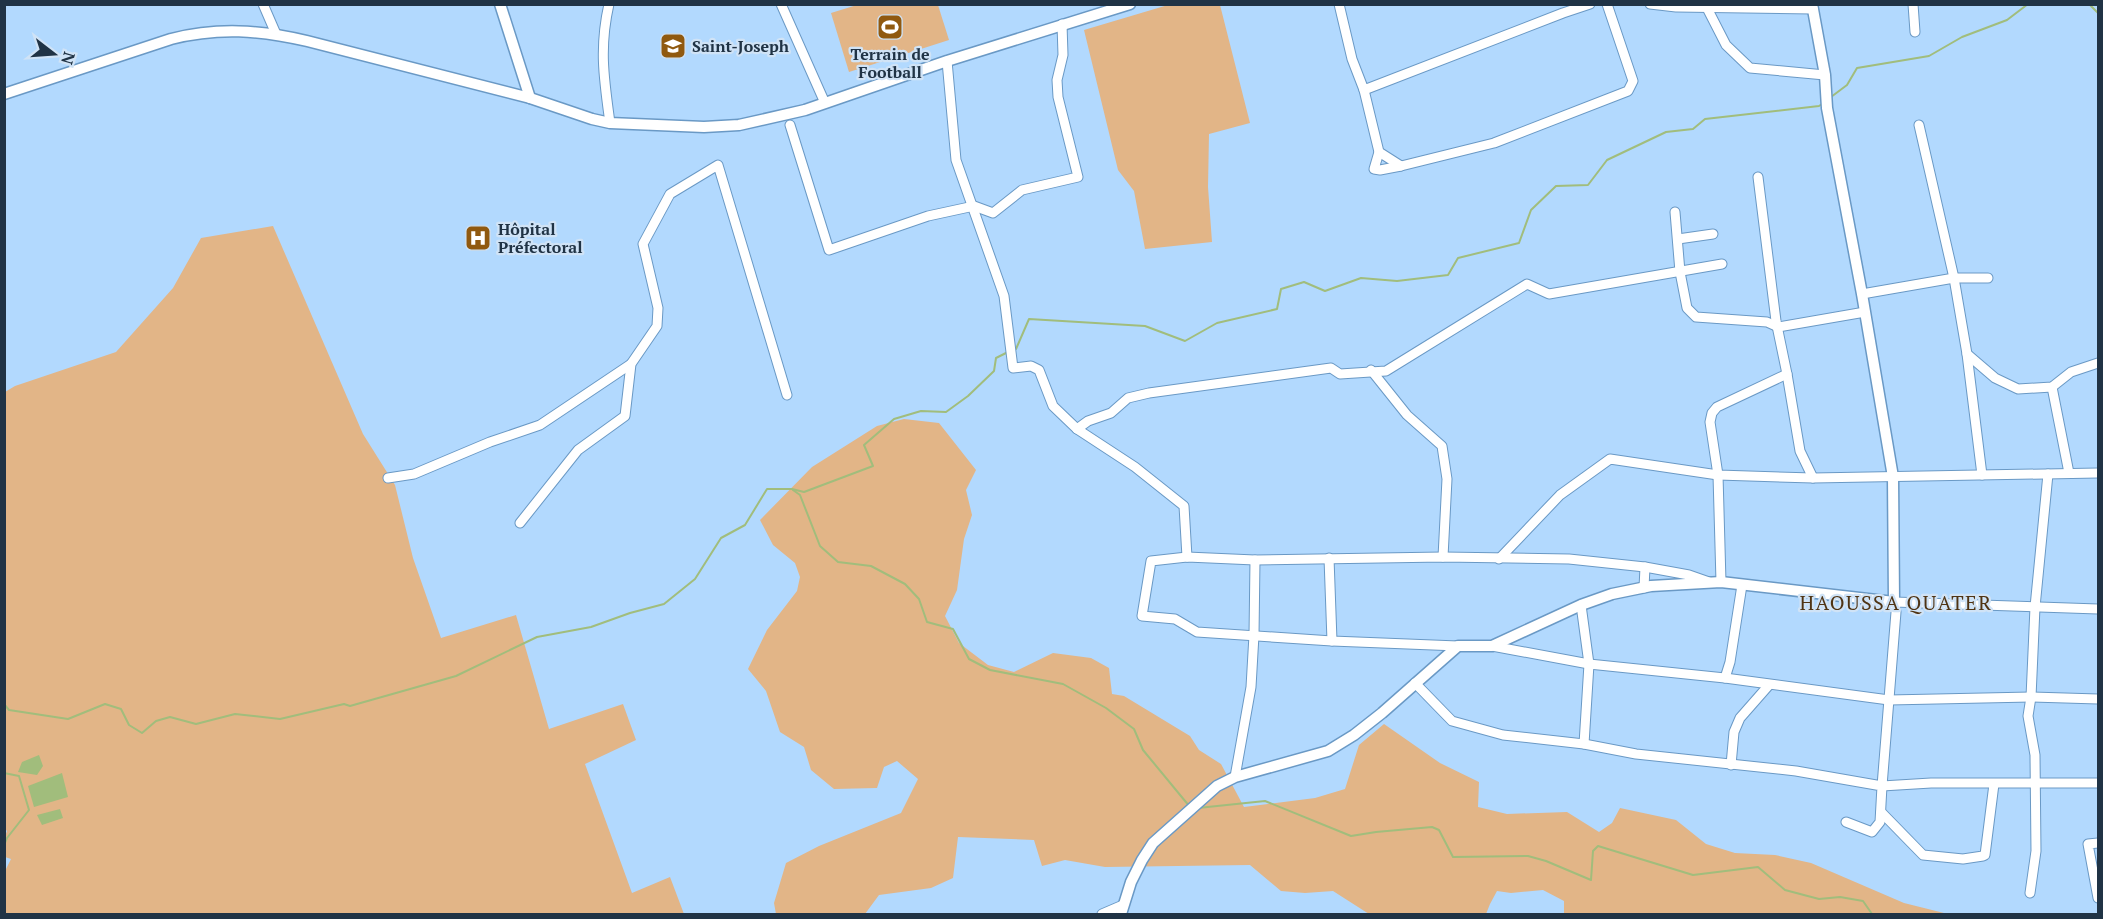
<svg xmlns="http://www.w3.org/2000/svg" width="2103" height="919" font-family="'PT Serif',serif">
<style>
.green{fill:#e2b587}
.water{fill:#a1bd7c}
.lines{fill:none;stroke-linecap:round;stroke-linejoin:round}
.stream{stroke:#a1bd7c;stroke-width:2}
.minor-casing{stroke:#6a99c5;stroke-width:11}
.tertiary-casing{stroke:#6a99c5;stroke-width:13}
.minor{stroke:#fff;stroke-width:9}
.tertiary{stroke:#fff;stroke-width:10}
.labels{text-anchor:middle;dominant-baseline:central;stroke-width:4.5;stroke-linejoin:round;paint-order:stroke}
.poi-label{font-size:16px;font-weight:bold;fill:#203345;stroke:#d0e3f6;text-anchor:start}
.quarter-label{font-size:20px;letter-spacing:1.5px;fill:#4f3414;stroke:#d0e3f6}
</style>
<rect width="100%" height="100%" fill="#b2d9fe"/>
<g class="green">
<polygon points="857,5 938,5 949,40 849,72 831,13"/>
<polygon points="1168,5 1220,5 1250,123 1209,134 1208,187 1212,242 1145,249 1134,191 1118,170 1084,30"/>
<polygon points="273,226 363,434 395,485 413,558 441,638 516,615 549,729 623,704 636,740 585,764 632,893 670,877 684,914 5,914 5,871 11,859 5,857 5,836 7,831 5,829 5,392 15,386 116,352 173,288 201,238"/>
<polygon points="904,419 939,423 976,470 966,490 972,515 964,539 957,590 945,616 959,643 988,665 1014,672 1053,653 1091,658 1109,668 1112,694 1124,696 1190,736 1199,750 1221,764 1244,807 1315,798 1345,789 1359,745 1384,724 1440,763 1479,782 1478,807 1507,814 1567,812 1599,832 1612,823 1620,808 1676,820 1706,844 1735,853 1775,855 1811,863 1904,903 1948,914 1564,914 1564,901 1543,890 1511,893 1497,891 1490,904 1486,914 1369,914 1333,891 1305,893 1281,891 1250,865 1105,867 1065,860 1042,866 1034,840 958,837 953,878 931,888 879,895 865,914 776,914 774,903 786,863 819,846 901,813 918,779 897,761 884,767 877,788 834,789 811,770 804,747 780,732 766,691 748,669 767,630 797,591 800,577 795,563 773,545 760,520 812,467 877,426"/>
</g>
<g class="water">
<polygon points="39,755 43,766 37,775 18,772 22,762"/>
<polygon points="62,773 68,797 34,807 28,786"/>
<polygon points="60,809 63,818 42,825 37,815"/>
</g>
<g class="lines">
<g class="stream">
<polyline points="2089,4 2098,13"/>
<polyline points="1831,97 1847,85 1857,68 1929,56 1962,37 2007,20 2028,4"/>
<polyline points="1013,350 1016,349 1029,319 1145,326 1185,341 1217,323 1277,309 1281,289 1304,282 1325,291 1361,278 1397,281 1448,275 1458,258 1519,243 1531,210 1556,186 1588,185 1607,160 1666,132 1693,129 1705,119 1819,106 1822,104"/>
<polyline points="793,490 800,495 820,546 838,562 871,566 905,584 919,599 927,622 953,629 969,659 990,670 1063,684 1106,708 1134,729 1143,750 1190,807"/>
<polyline points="4,704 9,710 68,719 105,704 121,709 129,725 142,733 156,721 170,717 196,724 235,714 280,719 344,704 350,706 456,676 537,637 591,627 630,613 664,604 695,579 721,538 745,525 767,489 792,489 804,492 873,466 864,445 894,419 921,411 946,412 968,396 994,371 996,358 1008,352"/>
<polyline points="4,773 19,776 29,810 7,838 4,845"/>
<polyline points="1198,808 1265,801 1351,836 1376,832 1432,827 1439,830 1453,857 1528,856 1546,861 1591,880 1593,851 1598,846 1693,875 1758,867 1785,890 1819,899 1840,897 1863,901 1872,914"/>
</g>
<g class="minor-casing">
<g id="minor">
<polyline points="263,4 276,34"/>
<path d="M 609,4 C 599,48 604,79 610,123"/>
<polyline points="781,4 825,103"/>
<polyline points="1339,4 1352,59 1364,90 1563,13 1590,4"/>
<polyline points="1650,4 1676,7 1813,9"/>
<polyline points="1913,4 1915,32"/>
<polyline points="1706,6 1726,45 1750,68 1825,75"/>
<polyline points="947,61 956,160 1004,296 1013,368 1031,366 1039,370 1053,406 1077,429 1135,467 1184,506 1187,557"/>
<polyline points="1364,90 1379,152 1401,166 1494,143 1628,91 1633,81 1607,4"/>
<polyline points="790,125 829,250 928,216 974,206 993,213 1022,190 1078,177 1058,97 1057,80 1063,55 1062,24"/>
<polyline points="1919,125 1954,278 1967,354 1982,475"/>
<polyline points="1379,152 1374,169 1380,170 1401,166"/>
<polyline points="1758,177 1776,321 1787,374 1800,451 1813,478"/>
<polyline points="1675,212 1680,272 1687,308 1696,317 1767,322 1778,327 1865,312"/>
<polyline points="1678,239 1713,234"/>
<polyline points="1862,294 1954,278 1988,278"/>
<polyline points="1967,354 1995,378 2018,389 2052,387 2071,372 2098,363"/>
<polyline points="1371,370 1407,415 1442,446 1447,479 1443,557"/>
<polyline points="2052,387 2069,473"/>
<polyline points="1077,429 1088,421 1111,413 1128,398 1149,393 1331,368 1340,374 1386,371 1527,284 1549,294 1722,264"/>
<polyline points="388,478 414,474 490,442 540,425 631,364"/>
<polyline points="520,523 578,450 625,416 631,364 657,326 658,308 643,244 670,194 718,165 787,395"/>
<polyline points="1329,558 1332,641"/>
<polyline points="1499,559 1560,495 1610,459 1718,475 1813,478 2098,473"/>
<polyline points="1721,582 1718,475 1710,422 1712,413 1717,407 1787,374"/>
<polyline points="1644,588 1645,567"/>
<polyline points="1581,605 1589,664 1584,744"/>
<polyline points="2098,609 1894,602 1896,612 1882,786 1931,783 2098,783"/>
<polyline points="1458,646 1332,641 1197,632 1175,619 1142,616 1151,561 1187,557 1255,560 1443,557 1569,559 1645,567 1689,575 1709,582"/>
<polyline points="1492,646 1589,664 1725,678 1889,700 2031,697 2098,699"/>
<polyline points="1725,678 1730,662 1742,585"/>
<polyline points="1415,683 1452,721 1503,735 1584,744 1636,754 1796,771 1882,786 1880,822 1872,832 1846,822"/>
<polyline points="1731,765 1734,732 1740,718 1769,685"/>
<polyline points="1235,777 1251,687 1254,635 1255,560"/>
<polyline points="1881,812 1923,855 1963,859 1983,856 1985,855 1994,784"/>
<polyline points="2098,843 2088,844 2098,898"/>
<polyline points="2030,893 2036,851 2035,755 2028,716 2031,697 2035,607 2048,474"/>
<polyline points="1102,914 1123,905"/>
</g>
</g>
<g class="tertiary-casing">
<g id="tertiary">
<polyline points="500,4 530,98"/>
<path d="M 4,94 L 171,39 C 218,27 260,30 307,41 L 530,98 L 592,119 L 610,123 L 704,127 L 739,125 L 805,110 L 947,61 L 1130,4"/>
<polyline points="1121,914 1131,882 1142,860 1153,843 1217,786 1235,777 1328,751 1354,735 1382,713 1458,646 1492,646 1581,605 1612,594 1651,586 1721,582 1894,602 1893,477 1862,294 1827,108 1825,75 1812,4"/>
</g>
</g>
<use href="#minor" class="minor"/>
<use href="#tertiary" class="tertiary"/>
</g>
<defs>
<g id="stadium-square" transform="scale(1.35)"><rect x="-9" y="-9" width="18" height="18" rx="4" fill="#90590f" stroke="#d0e3f6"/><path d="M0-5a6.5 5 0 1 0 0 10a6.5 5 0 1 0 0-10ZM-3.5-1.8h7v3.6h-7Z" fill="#fff"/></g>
<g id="school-square" transform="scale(1.35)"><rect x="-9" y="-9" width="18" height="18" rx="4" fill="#90590f" stroke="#d0e3f6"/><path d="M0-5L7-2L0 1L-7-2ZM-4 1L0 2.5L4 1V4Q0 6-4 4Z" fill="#fff"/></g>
<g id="hospital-square" transform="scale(1.35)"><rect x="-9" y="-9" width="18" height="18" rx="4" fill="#90590f" stroke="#d0e3f6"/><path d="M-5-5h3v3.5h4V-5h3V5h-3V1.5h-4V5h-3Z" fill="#fff"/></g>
</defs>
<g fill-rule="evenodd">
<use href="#stadium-square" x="890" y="27"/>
<use href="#school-square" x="673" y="46"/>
<use href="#hospital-square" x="478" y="238"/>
</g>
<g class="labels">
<g class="poi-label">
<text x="692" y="46">Saint-Joseph</text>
<text x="890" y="54" text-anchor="middle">Terrain de<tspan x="890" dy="18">Football</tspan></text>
<text x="498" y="229">Hôpital<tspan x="498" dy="18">Préfectoral</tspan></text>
</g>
<g class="quarter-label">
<text x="1896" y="602">HAOUSSA QUATER</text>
</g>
</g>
<rect width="2103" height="919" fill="none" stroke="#203345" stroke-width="12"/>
<g transform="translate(54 54) rotate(107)" stroke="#d0e3f6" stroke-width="4.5" paint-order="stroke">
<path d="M0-4.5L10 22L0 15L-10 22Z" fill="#203345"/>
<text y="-9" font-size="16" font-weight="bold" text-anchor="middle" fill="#203345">N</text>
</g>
</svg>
